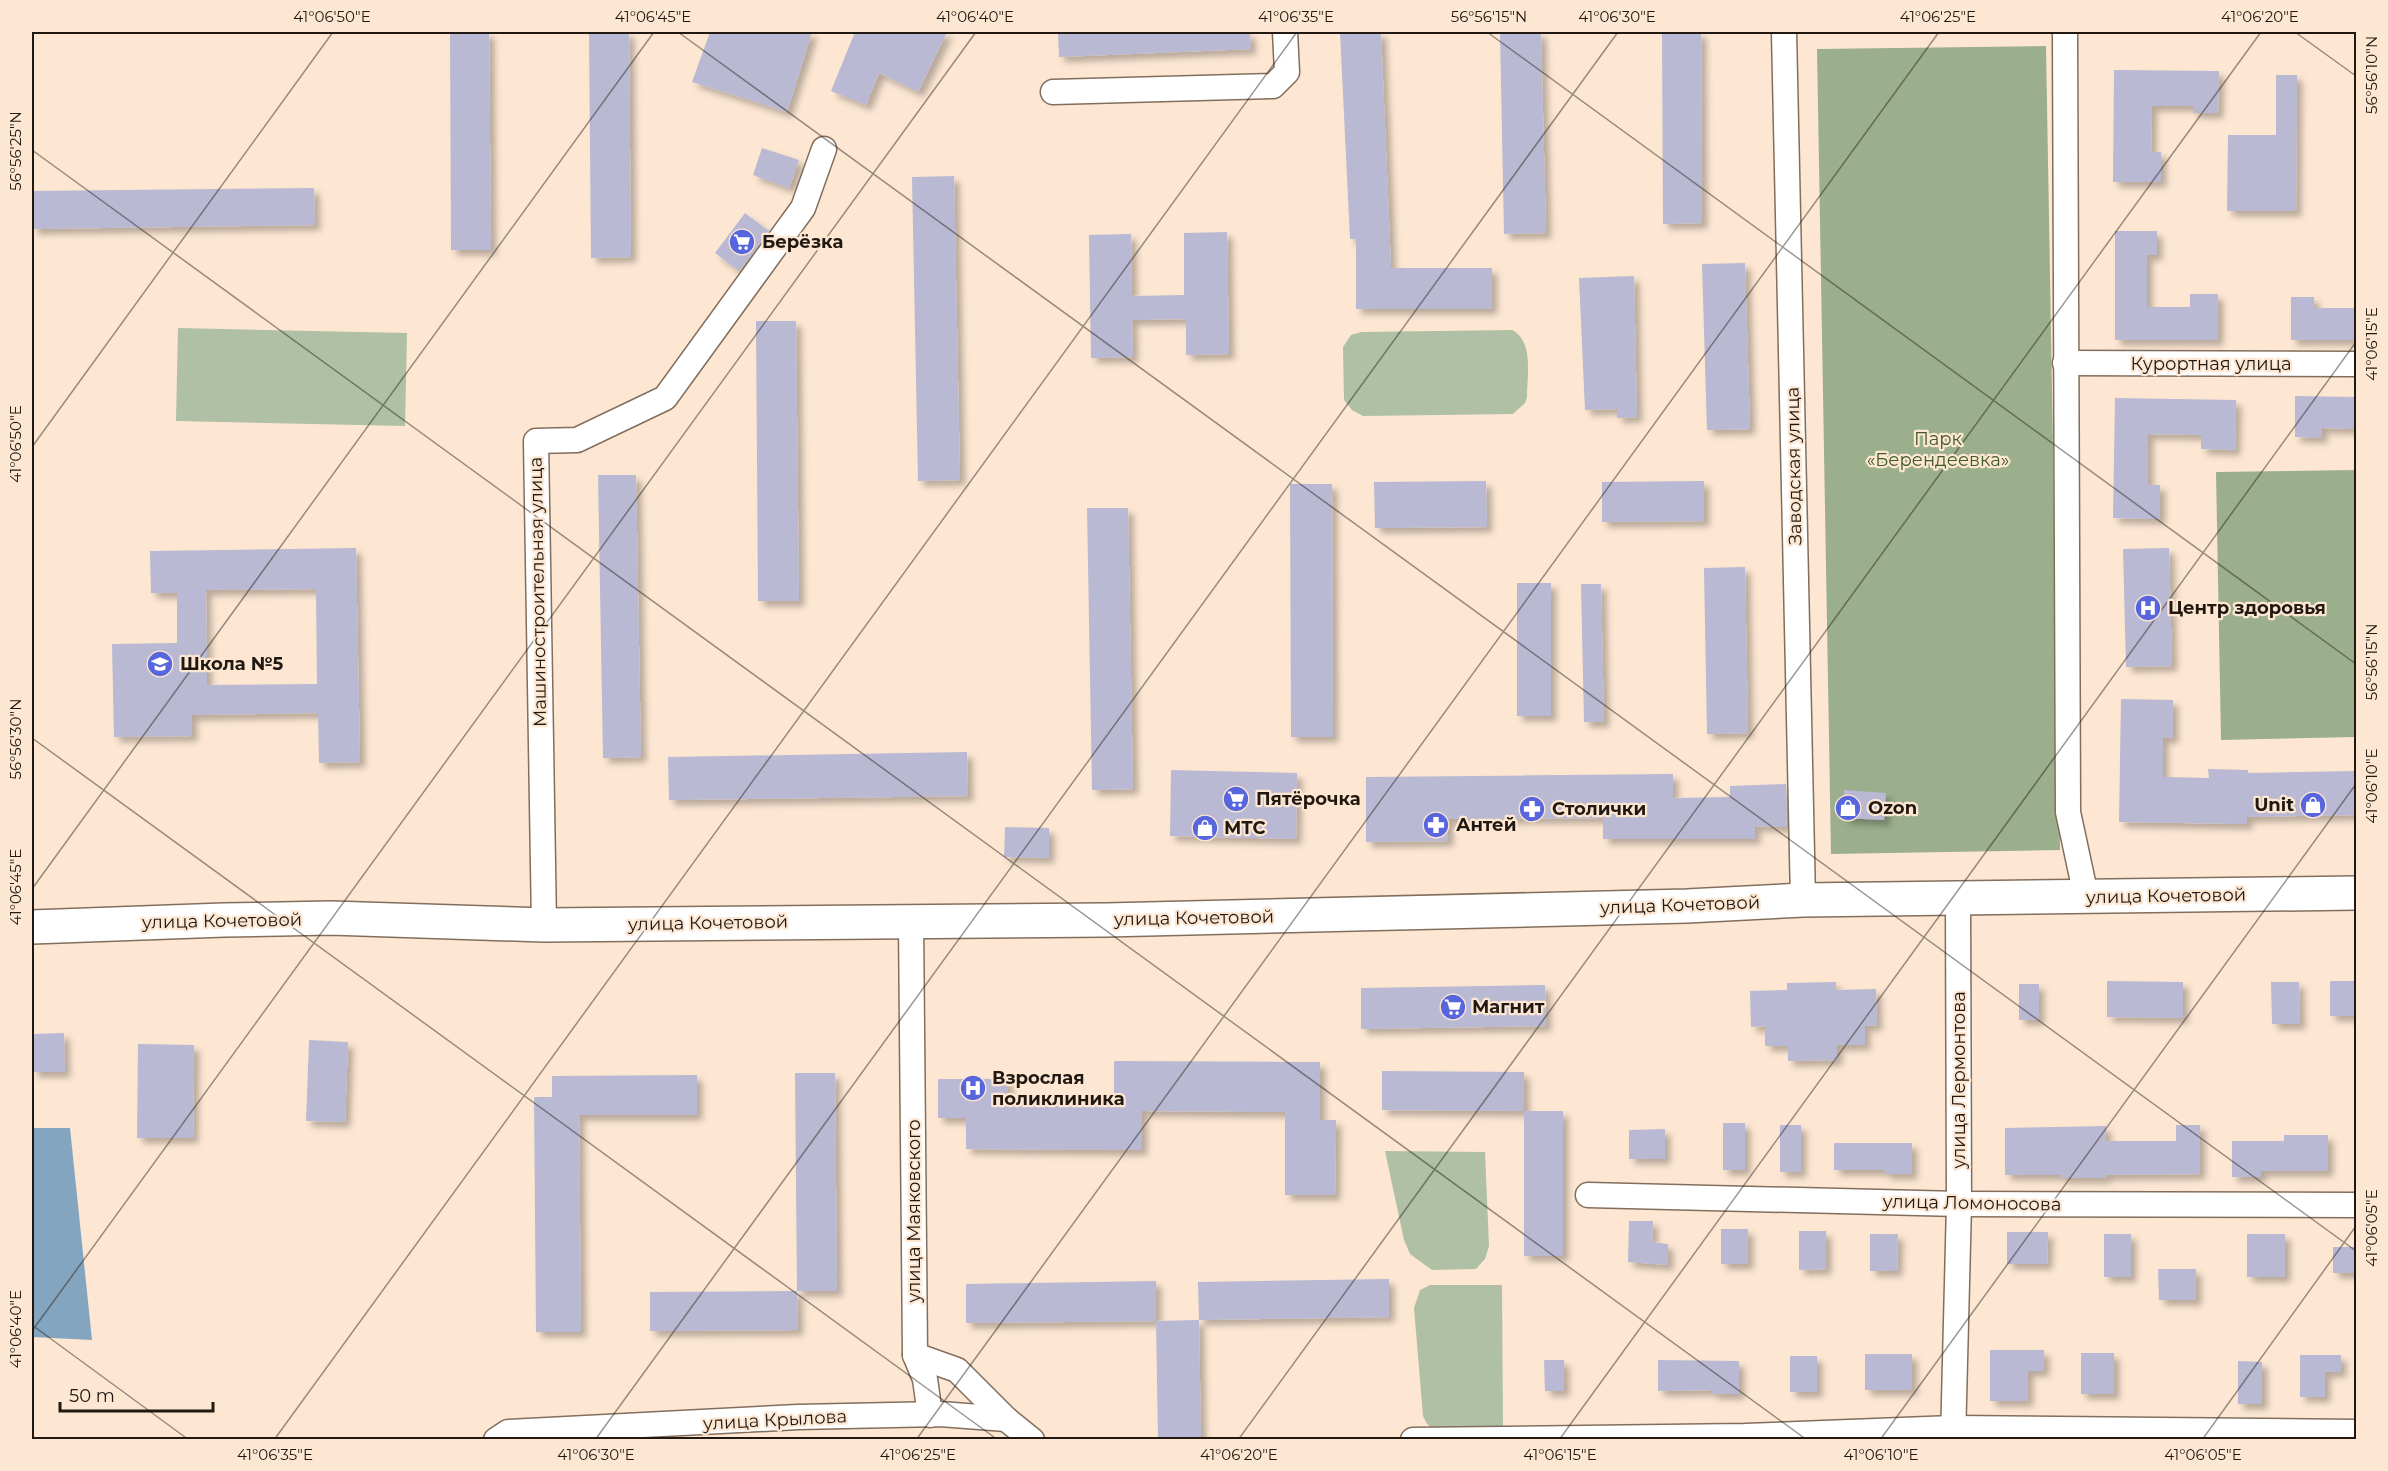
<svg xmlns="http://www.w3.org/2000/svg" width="2388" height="1471" font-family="Montserrat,sans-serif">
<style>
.green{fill:#b0c0a4}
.forest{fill:#9baf8c}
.water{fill:#84a5bf}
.building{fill:#bab9d3;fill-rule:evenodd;filter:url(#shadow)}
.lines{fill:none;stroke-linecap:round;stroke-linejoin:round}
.minor-casing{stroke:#826e5d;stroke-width:27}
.secondary-casing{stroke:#826e5d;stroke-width:36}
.minor{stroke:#fff;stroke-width:24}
.secondary{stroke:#fff;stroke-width:33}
.ticks{fill:none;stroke:#201811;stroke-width:1.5;stroke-opacity:0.45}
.labels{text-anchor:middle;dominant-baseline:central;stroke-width:4.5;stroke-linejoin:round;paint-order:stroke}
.poi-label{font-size:18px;font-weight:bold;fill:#201811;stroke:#fde7d3;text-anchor:start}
.street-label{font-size:18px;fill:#201811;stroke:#fde7d3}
.park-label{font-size:18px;fill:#405b28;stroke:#fde7d3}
.neatline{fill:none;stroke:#201811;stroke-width:2}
.ticks-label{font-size:15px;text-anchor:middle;fill:#201811}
</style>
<defs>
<filter id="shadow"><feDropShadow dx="5.5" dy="5.5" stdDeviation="3" flood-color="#0004"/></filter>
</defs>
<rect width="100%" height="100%" fill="#fde7d3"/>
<g class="green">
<polygon points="178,328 407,333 405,426 176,421"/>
<path d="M 1512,330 C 1534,341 1527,375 1527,397 L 1525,403 L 1513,414 L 1363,416 L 1352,410 L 1344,400 L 1343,347 L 1351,335 L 1361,332 Z"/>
<polygon points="1385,1151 1485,1152 1489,1246 1485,1259 1476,1269 1432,1270 1410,1254 1404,1240"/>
<polygon points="1430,1285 1502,1285 1503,1429 1436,1431 1427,1424 1423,1416 1414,1308 1420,1290"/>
</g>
<g class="forest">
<polygon points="2046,46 2060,850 1831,854 1817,49"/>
<polygon points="2356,470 2356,737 2221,740 2216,472"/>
</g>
<polygon class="water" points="32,1128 70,1128 92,1340 32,1337"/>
<g class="building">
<polygon points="450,32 489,32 491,250 451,250"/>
<polygon points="589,32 629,32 631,257 591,258"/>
<polygon points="710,32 812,32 787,112 692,82"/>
<polygon points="855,32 947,32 918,92 879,73 866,105 831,91"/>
<polygon points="1058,32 1250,32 1251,49 1059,57"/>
<polygon points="1340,32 1381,32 1391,268 1492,268 1492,309 1356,309 1356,239 1350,239"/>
<polygon points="1500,32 1541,32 1546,233 1504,234"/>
<polygon points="1662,32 1701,32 1702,223 1663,224"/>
<polygon points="2114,70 2219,71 2218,113 2193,113 2193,106 2152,106 2151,152 2161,152 2161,182 2113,182"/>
<polygon points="2276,75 2297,75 2296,211 2227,211 2228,135 2276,135"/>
<polygon points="762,148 799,160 789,188 753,175"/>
<polygon points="954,176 960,480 918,481 912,177"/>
<polygon points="314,188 315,225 32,229 32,191"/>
<polygon points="745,213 769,231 739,271 715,253"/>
<polygon points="2115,231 2157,231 2157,255 2147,255 2147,307 2190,307 2190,294 2218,294 2218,340 2115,340"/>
<polygon points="1227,232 1229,354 1186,355 1186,319 1132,320 1133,357 1091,358 1089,235 1131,234 1132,296 1184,295 1184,233"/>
<polygon points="1745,263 1750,429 1707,430 1702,264"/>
<polygon points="1634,276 1637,417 1617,418 1617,409 1585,410 1579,278"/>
<polygon points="2291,297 2314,297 2314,308 2356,308 2356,340 2291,340"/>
<polygon points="756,321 796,321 799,601 758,601"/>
<polygon points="2295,396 2356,397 2356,429 2322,428 2322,438 2295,437"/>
<polygon points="2115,398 2236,400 2235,450 2201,449 2201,435 2148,434 2148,485 2160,485 2160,519 2113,518"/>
<polygon points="598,475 636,475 641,757 603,758"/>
<polygon points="1486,481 1487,527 1375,528 1374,482"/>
<polygon points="1704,481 1704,521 1602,522 1602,482"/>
<polygon points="1290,484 1332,484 1333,737 1291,737"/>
<polygon points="1087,508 1128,508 1133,789 1092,790"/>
<path d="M 356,548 L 360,762 L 319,763 L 318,713 L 192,715 L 192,736 L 114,737 L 112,644 L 177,643 L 177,593 L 151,593 L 150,551 ZM 316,589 L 317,684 L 207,685 L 206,590 Z"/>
<polygon points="2169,548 2172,666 2126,667 2123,549"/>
<polygon points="1745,567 1748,733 1707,734 1704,568"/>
<rect x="1517" y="583" width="34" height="133"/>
<polygon points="1581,584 1601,584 1604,722 1584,722"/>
<polygon points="2121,699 2173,700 2173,738 2163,738 2163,777 2209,778 2208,769 2248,770 2248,773 2356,771 2356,815 2247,817 2247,824 2119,822"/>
<polygon points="967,752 968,796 669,800 668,757"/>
<polygon points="1171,770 1297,773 1296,839 1170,836"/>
<polygon points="1673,774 1673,798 1730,797 1730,786 1786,784 1787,827 1755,826 1755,839 1603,839 1603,818 1448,819 1448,841 1366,842 1366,777"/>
<polygon points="1844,790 1886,793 1884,820 1843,818"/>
<polygon points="1005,827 1049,828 1049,858 1004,857"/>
<polygon points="2107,981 2183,982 2183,1018 2107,1017"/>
<rect x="2330" y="981" width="26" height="35"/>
<polygon points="1836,982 1836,990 1876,989 1877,1025 1865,1026 1865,1045 1837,1045 1837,1060 1788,1061 1788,1046 1765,1046 1765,1026 1751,1027 1750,991 1787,990 1787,983"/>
<polygon points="2271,982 2299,982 2300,1024 2272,1024"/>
<rect x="2019" y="984" width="20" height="36"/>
<polygon points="1545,985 1546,1026 1361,1029 1361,988"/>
<polygon points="64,1033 65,1072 32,1072 32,1034"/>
<polygon points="309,1040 348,1042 345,1122 306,1121"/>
<polygon points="138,1044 194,1045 193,1138 137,1138"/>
<polygon points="1114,1061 1320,1062 1320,1120 1336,1120 1335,1195 1285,1195 1285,1112 1142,1111 1142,1150 966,1149 966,1118 938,1118 938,1079 1008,1079 1008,1098 1114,1098"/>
<polygon points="1382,1071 1524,1072 1524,1111 1382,1110"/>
<polygon points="795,1073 835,1073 837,1291 797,1291"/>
<polygon points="697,1075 697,1115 579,1115 581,1332 536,1332 534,1097 552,1097 552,1076"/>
<rect x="1524" y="1111" width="39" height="145"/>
<rect x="1723" y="1123" width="22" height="47"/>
<rect x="1780" y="1125" width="21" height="47"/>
<polygon points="2176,1125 2200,1125 2200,1174 2106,1175 2106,1178 2061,1178 2061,1175 2005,1175 2005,1128 2106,1126 2106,1141 2176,1141"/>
<polygon points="1665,1129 1665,1159 1629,1159 1629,1130"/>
<polygon points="2284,1135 2328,1135 2328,1171 2261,1171 2261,1177 2232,1177 2232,1141 2284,1141"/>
<polygon points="1834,1143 1912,1143 1912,1174 1885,1174 1885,1170 1834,1170"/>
<polygon points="1629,1221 1653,1221 1652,1242 1668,1244 1668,1265 1628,1262"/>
<rect x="1721" y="1229" width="27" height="35"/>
<polygon points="1799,1231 1826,1231 1826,1269 1799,1270"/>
<polygon points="2007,1232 2048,1232 2047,1264 2007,1264"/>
<polygon points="1870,1234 1898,1234 1897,1271 1870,1271"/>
<rect x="2104" y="1234" width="27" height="43"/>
<rect x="2247" y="1234" width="38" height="43"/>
<rect x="2333" y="1247" width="23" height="26"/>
<polygon points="2158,1269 2196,1269 2196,1300 2159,1300"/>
<polygon points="1389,1279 1389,1317 1199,1320 1198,1282"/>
<polygon points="1156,1281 1156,1321 966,1323 966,1284"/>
<polygon points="797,1291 798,1330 650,1331 650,1292"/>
<polygon points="1199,1320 1201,1440 1158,1440 1156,1321"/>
<polygon points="1990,1350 2044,1350 2044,1371 2028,1371 2028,1401 1990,1401"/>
<rect x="2081" y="1353" width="33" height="41"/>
<rect x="1865" y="1354" width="47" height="36"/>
<polygon points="2300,1355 2341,1355 2341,1372 2325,1372 2325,1397 2300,1397"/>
<rect x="1790" y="1356" width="27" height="36"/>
<polygon points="1544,1360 1564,1360 1564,1391 1545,1391"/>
<polygon points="1658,1360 1739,1361 1739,1394 1712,1394 1712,1390 1658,1391"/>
<polygon points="2238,1361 2262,1362 2262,1404 2238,1404"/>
</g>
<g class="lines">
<g class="minor-casing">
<g id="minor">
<polyline points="1784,32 1803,900"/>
<polyline points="2065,32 2068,812 2086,896"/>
<polyline points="1053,92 1273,86 1287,72 1285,32"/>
<polyline points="2065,363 2356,364"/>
<polyline points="911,921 915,1355 957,1370 1006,1419 1032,1440"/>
<polyline points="544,925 536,441 577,440 665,398 803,208 824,149"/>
<polyline points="1588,1195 1959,1204 2356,1205"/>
<polyline points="915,1355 925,1379 930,1415"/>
<polyline points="496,1440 508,1432 798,1417 940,1414 1006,1419"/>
<polyline points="1413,1440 1745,1436 1953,1428 2356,1432"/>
<polyline points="1953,1440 1959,1204 1958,900"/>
</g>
</g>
<g class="secondary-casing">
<polyline id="secondary" points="32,927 224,920 331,918 544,925 1106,920 1687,906 1803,900 2356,893"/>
</g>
<use href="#minor" class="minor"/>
<use href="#secondary" class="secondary"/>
</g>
<path class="ticks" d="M 678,32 L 2356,1251M 1487,32 L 2356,664M 2295,32 L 2356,76M 32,150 L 1807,1440M 32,447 L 333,32M 32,738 L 998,1440M 32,889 L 654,32M 32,1325 L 189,1440M 32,1331 L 976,32M 274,1440 L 1297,32M 595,1440 L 1618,32M 916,1440 L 1939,32M 1238,1440 L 2261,32M 1559,1440 L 2356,342M 1880,1440 L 2356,784M 2202,1440 L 2356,1226"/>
<defs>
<g id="supermarket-disc" transform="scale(1.35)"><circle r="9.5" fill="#5866dd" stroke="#fde7d3"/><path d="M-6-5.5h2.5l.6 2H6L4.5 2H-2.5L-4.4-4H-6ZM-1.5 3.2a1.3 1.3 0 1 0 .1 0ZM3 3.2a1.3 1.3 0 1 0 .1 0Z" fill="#fff"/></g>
<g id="hospital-disc" transform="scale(1.35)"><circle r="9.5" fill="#5866dd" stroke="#fde7d3"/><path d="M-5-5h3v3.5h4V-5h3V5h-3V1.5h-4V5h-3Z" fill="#fff"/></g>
<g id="school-disc" transform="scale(1.35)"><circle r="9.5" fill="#5866dd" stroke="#fde7d3"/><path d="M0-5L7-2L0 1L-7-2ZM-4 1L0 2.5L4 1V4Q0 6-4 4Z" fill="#fff"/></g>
<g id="shop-disc" transform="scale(1.35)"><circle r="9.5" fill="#5866dd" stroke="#fde7d3"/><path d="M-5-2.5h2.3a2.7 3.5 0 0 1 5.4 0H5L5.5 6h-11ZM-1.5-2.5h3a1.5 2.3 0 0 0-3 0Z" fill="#fff"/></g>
<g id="pharmacy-disc" transform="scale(1.35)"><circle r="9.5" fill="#5866dd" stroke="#fde7d3"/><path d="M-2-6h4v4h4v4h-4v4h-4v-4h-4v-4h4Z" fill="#fff"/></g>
</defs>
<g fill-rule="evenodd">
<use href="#supermarket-disc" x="742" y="242"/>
<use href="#hospital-disc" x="2148" y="608"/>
<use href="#school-disc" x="160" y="664"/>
<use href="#supermarket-disc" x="1236" y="799"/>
<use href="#shop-disc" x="2313" y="805"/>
<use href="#shop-disc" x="1848" y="808"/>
<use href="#pharmacy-disc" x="1532" y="809"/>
<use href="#pharmacy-disc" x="1436" y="825"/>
<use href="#shop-disc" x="1205" y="828"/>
<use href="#supermarket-disc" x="1453" y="1007"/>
<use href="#hospital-disc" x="973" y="1088"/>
</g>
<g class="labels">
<g class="poi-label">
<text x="762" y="242">Берёзка</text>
<text x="2168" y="608">Центр здоровья</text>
<text x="180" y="664">Школа №5</text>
<text x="1256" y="799">Пятёрочка</text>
<text x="2294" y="805" text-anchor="end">Unit</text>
<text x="1868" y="808">Ozon</text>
<text x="1552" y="809">Столички</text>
<text x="1456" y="825">Антей</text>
<text x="1224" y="828">МТС</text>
<text x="1472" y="1007">Магнит</text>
<text x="992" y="1078">Взрослая<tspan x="992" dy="21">поликлиника</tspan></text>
</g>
<g class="street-label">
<text x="2211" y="364">Курортная улица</text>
<text transform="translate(1794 466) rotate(-91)">Заводская улица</text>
<text transform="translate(538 592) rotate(-91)">Машиностроительная улица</text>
<text transform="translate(2166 896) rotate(-1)">улица Кочетовой</text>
<text transform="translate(1680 905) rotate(-2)">улица Кочетовой</text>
<text transform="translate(1194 918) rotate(-1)">улица Кочетовой</text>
<text transform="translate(222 921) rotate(-1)">улица Кочетовой</text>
<text transform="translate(708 923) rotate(-1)">улица Кочетовой</text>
<text transform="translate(1959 1080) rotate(-90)">улица Лермонтова</text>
<text transform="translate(1972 1203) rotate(1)">улица Ломоносова</text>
<text transform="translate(914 1211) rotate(-90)">улица Маяковского</text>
<text transform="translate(775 1420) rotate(-3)">улица Крылова</text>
</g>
<g class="park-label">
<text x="1938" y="439">Парк<tspan x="1938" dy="21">«Берендеевка»</tspan></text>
</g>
</g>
<rect width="2388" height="1471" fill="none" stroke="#fde7d3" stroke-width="66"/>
<path d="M60 1402v9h153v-9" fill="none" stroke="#201811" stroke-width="3"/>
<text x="69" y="1402" font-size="18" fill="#201811" stroke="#fde7d3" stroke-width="4.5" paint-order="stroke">50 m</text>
<rect x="33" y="33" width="2322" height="1405" class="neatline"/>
<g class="ticks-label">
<text x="332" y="22">41°06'50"E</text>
<text x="653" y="22">41°06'45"E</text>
<text x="975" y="22">41°06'40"E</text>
<text x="1296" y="22">41°06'35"E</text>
<text x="1489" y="22">56°56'15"N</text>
<text x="1617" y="22">41°06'30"E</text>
<text x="1938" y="22">41°06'25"E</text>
<text x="2260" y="22">41°06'20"E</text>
<text transform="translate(2372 75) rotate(-90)" y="5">56°56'10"N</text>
<text transform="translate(16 151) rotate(-90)" y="5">56°56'25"N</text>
<text transform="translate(2372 344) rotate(-90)" y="5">41°06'15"E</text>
<text transform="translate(16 444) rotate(-90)" y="5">41°06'50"E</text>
<text transform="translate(2372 662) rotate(-90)" y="5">56°56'15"N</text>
<text transform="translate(16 739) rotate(-90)" y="5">56°56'30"N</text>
<text transform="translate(2372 786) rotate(-90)" y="5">41°06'10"E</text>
<text transform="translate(16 887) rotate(-90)" y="5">41°06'45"E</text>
<text transform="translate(2372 1228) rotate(-90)" y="5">41°06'05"E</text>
<text transform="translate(16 1329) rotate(-90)" y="5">41°06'40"E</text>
<text x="275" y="1460">41°06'35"E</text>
<text x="596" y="1460">41°06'30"E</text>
<text x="918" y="1460">41°06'25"E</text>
<text x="1239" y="1460">41°06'20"E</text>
<text x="1560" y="1460">41°06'15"E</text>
<text x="1881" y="1460">41°06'10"E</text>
<text x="2203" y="1460">41°06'05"E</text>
</g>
</svg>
